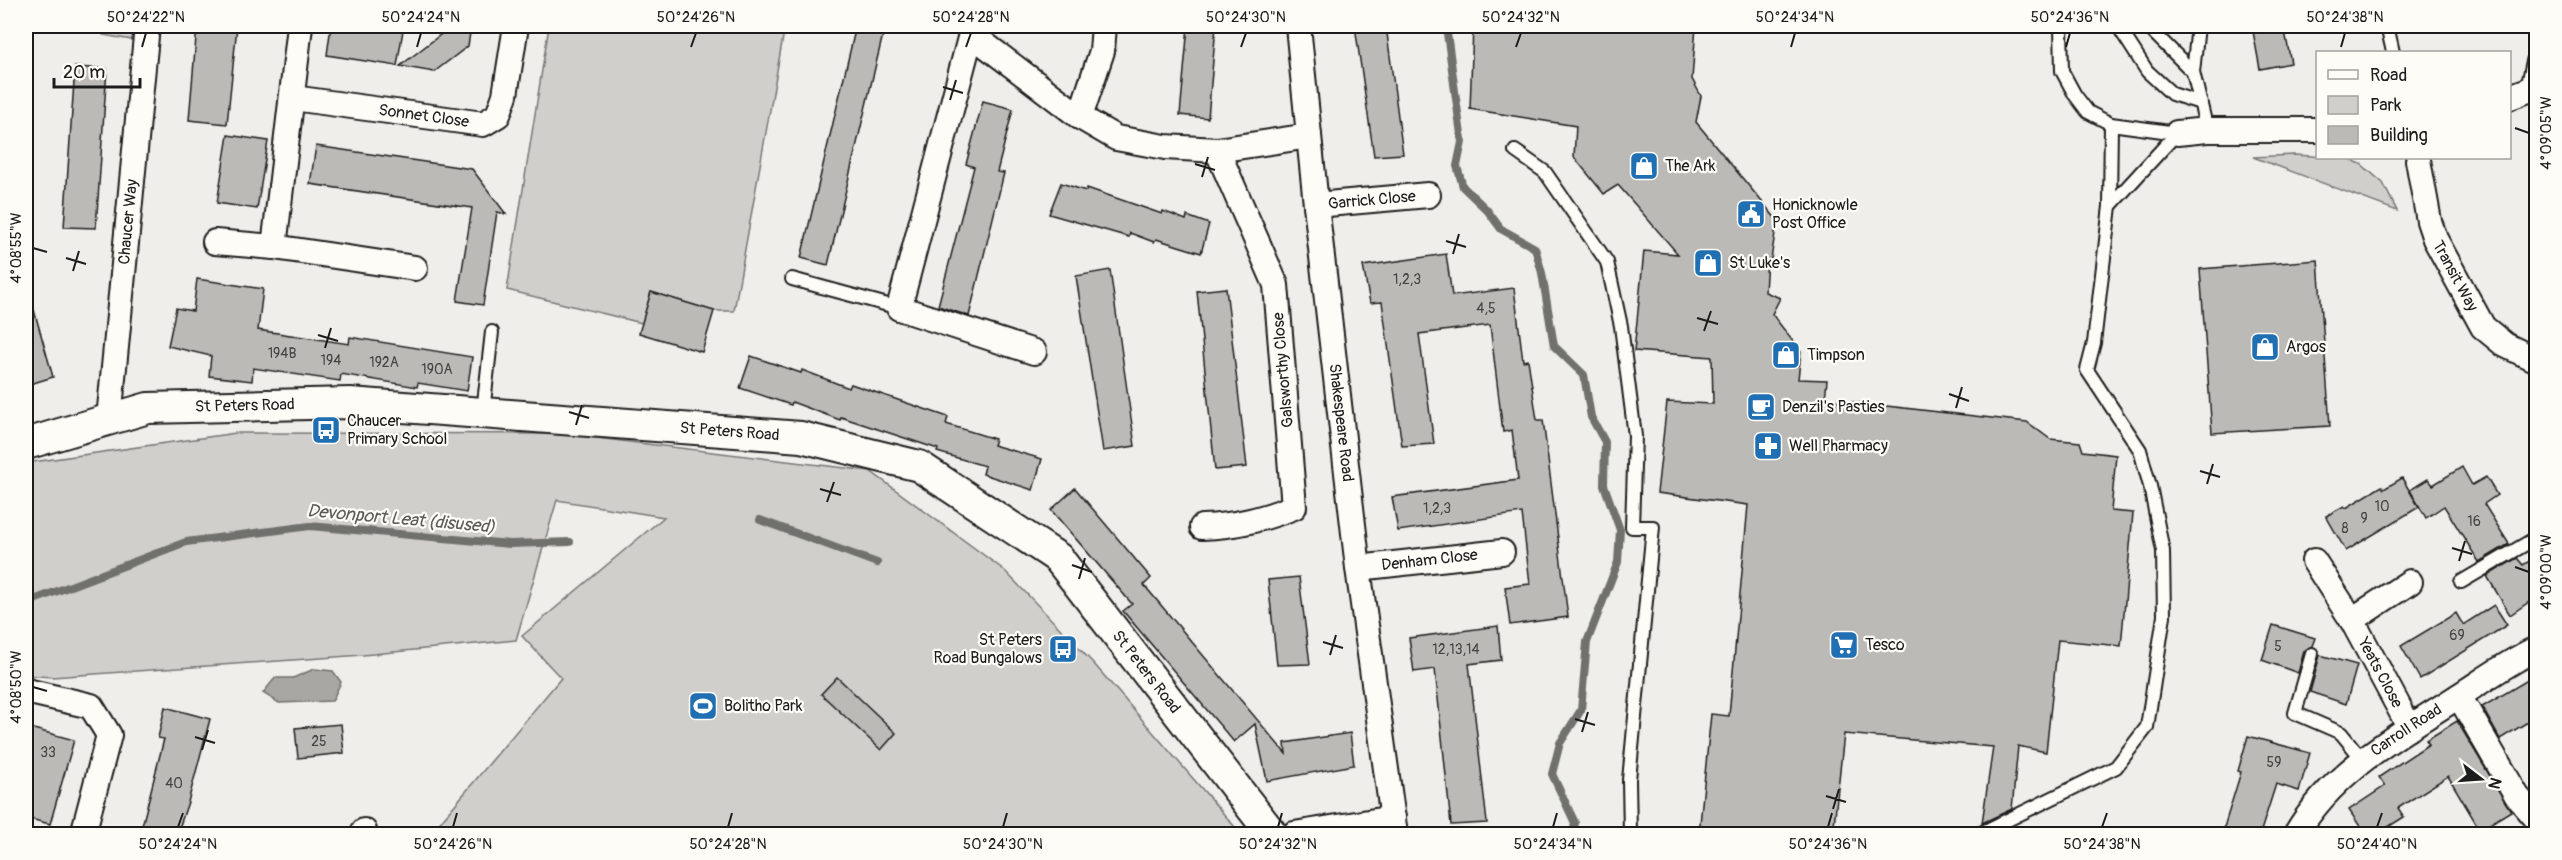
<svg xmlns="http://www.w3.org/2000/svg" width="2562" height="860" font-family="Pangolin,sans-serif">
<style>
.green{fill:#d0cfcc;stroke:#767674;stroke-width:1.5}
.water{fill:#a8a7a3;stroke:#706f6d;stroke-width:1.5}
.lines{fill:none;stroke-linecap:round;stroke-linejoin:round}
.stream{stroke:#706f6d;stroke-width:8}
.building{fill:#bbbab6;stroke:#1c1c1c;stroke-width:1.5}
.service-casing{stroke:#1c1c1c;stroke-width:16}
.minor-casing{stroke:#1c1c1c;stroke-width:28}
.tertiary-casing{stroke:#1c1c1c;stroke-width:34}
.service{stroke:#fdfcf7;stroke-width:12}
.minor{stroke:#fdfcf7;stroke-width:24}
.tertiary{stroke:#fdfcf7;stroke-width:30}
.ticks{fill:none;stroke:#1c1c1c;stroke-width:2}
.labels{text-anchor:middle;dominant-baseline:central;stroke-width:4.5;stroke-linejoin:round;paint-order:stroke}
.number-label{font-size:14px;fill:#444442}
.street-label{font-size:16px;fill:#1c1c1c;stroke:#fdfcf7}
.poi-label{font-size:16px;fill:#1c1c1c;stroke:#fdfcf7;text-anchor:start}
.water-label{font-size:18px;font-style:italic;fill:#5b5b59;stroke:#fdfcf7}
.neatline{fill:none;stroke:#1c1c1c;stroke-width:2}
.ticks-label{font-size:15px;text-anchor:middle;fill:#1c1c1c}
</style>
<rect width="100%" height="100%" fill="#f0eeea"/>
<filter id="ink" filterUnits="userSpaceOnUse"><feTurbulence type="fractalNoise" baseFrequency=".0167" numOctaves="2"/><feDisplacementMap in="SourceGraphic" scale="12" xChannelSelector="R" yChannelSelector="G"/><feConvolveMatrix kernelMatrix="1 2 1 2 8 2 1 2 1" color-interpolation-filters="sRGB"/></filter>
<g filter="url(#ink)">
<g class="green">
<polygon points="105,26 133,26 132,40 103,35"/>
<polygon points="549,26 785,26 734,311 714,311 651,292 642,323 507,290"/>
<polygon points="2294,155 2346,158 2361,164 2383,183 2397,211 2253,157"/>
<polygon points="236,433 563,434 870,471 1004,570 1094,664 1241,834 447,834 437,826 561,678 522,636 664,517 557,500 516,640 363,655 52,677 26,675 26,463"/>
</g>
<polygon class="water" points="314,669 333,671 341,682 332,701 279,703 263,693 275,678 293,678"/>
<g class="lines">
<g class="stream">
<polyline points="1446,26 1462,142 1457,166 1463,187 1487,210 1501,229 1535,248 1542,273 1554,346 1584,375 1591,417 1605,442 1604,485 1620,530 1618,562 1587,642 1581,710 1560,743 1552,774 1575,823 1573,834"/>
<polyline points="760,520 877,563"/>
<polyline points="26,603 186,542 310,526 510,544 570,542"/>
</g>
</g>
<g class="building">
<polygon points="197,26 237,26 227,124 189,120"/>
<polygon points="331,26 381,26 403,30 397,66 327,55"/>
<polygon points="446,26 471,26 468,46 434,72 400,66 445,31"/>
<polygon points="856,26 885,26 828,265 801,258"/>
<polygon points="1188,26 1216,26 1208,118 1180,115"/>
<polygon points="1355,26 1386,26 1403,154 1374,156"/>
<polygon points="1473,26 1696,26 1692,79 1701,96 1696,122 1777,220 1771,259 1767,259 1765,292 1780,298 1772,314 1801,352 1798,379 1827,380 1825,399 2027,422 2050,439 2080,442 2083,451 2116,455 2111,511 2133,513 2121,646 2058,640 2046,752 2018,746 2012,809 1982,823 1993,747 1844,734 1833,834 1699,834 1711,714 1729,716 1748,505 1657,493 1667,402 1713,404 1712,357 1634,351 1644,251 1678,254 1618,185 1604,194 1574,157 1576,126 1470,109"/>
<polygon points="2252,26 2284,26 2291,63 2260,69"/>
<polygon points="75,67 107,69 96,228 64,227"/>
<polygon points="983,101 1013,109 997,172 1004,173 969,316 938,306 974,167 966,164"/>
<polygon points="228,135 268,141 257,209 217,203"/>
<polygon points="316,146 472,169 506,214 497,212 483,305 457,301 472,208 310,184"/>
<polygon points="1061,183 1086,191 1087,188 1162,214 1163,211 1186,220 1187,216 1209,224 1201,253 1156,239 1154,242 1130,233 1129,237 1049,214"/>
<polygon points="1446,254 1452,296 1514,288 1523,361 1528,360 1537,420 1543,420 1568,617 1510,625 1505,587 1530,584 1522,513 1398,531 1392,497 1518,480 1512,430 1503,432 1490,325 1419,334 1434,444 1402,446 1382,302 1370,303 1363,266"/>
<polygon points="2318,260 2330,426 2212,433 2200,269"/>
<polygon points="1110,270 1135,446 1103,451 1076,276"/>
<polygon points="197,279 263,289 258,330 349,344 350,337 472,357 467,391 418,383 417,387 341,374 340,381 253,368 252,381 209,376 211,356 168,346 176,308 193,311"/>
<polygon points="1226,288 1247,467 1215,470 1197,291"/>
<polygon points="651,292 714,311 702,352 639,333"/>
<polygon points="32,303 53,377 30,384 26,368 26,304"/>
<polygon points="751,356 801,373 802,370 849,388 851,384 948,417 946,424 995,439 993,445 1042,459 1033,490 983,474 985,466 937,452 938,449 841,417 840,420 792,402 791,405 740,388"/>
<polygon points="2462,467 2472,485 2486,477 2497,495 2484,504 2509,544 2479,562 2444,506 2426,518 2410,490 2428,479 2433,485"/>
<polygon points="2402,478 2419,507 2346,551 2326,516 2344,506 2346,508 2382,486 2384,489"/>
<polygon points="1075,488 1151,578 1144,585 1286,754 1285,743 1350,733 1354,765 1267,781 1255,724 1234,742 1123,611 1132,604 1051,510"/>
<polygon points="2536,557 2536,597 2510,615 2487,576 2517,558 2523,565"/>
<polygon points="1299,577 1310,664 1277,665 1268,580"/>
<polygon points="2494,605 2507,625 2420,679 2401,646 2456,613 2463,625"/>
<polygon points="2273,625 2315,638 2312,646 2304,651 2298,673 2262,660"/>
<polygon points="1498,626 1501,660 1469,664 1487,823 1451,825 1435,669 1414,672 1409,638"/>
<polygon points="2320,655 2357,665 2346,704 2310,692"/>
<polygon points="2536,675 2536,717 2500,739 2482,707"/>
<polygon points="837,677 896,733 881,750 821,694"/>
<polygon points="165,707 210,719 188,802 177,834 140,834 164,739 158,738"/>
<polygon points="2457,721 2511,811 2480,830 2448,776 2398,808 2404,817 2377,834 2365,834 2349,810 2385,786 2379,777 2429,744 2426,740"/>
<polygon points="341,724 344,753 298,758 295,728"/>
<polygon points="30,728 74,740 50,824 26,818 26,744"/>
<polygon points="2248,736 2310,753 2299,791 2276,784 2260,834 2222,834 2241,772 2238,771"/>
</g>
<g class="lines">
<g class="service-casing">
<g id="service">
<polyline points="2061,26 2062,71 2075,95 2088,112 2111,124 2177,133"/>
<polyline points="2118,26 2147,71 2172,94 2201,103"/>
<polyline points="2147,26 2193,72"/>
<polyline points="2198,26 2193,72 2207,130"/>
<polyline points="2387,26 2393,52"/>
<polyline points="2527,89 2536,47"/>
<polyline points="1515,151 1545,172 1607,262 1621,326 1635,436 1632,527 1653,527 1629,780 1630,834"/>
<polyline points="2110,206 2177,133"/>
<polyline points="792,279 899,308"/>
<polyline points="483,412 492,332"/>
<polyline points="2461,582 2536,538"/>
<polyline points="2312,654 2295,713 2341,733 2363,760"/>
<polyline points="1979,834 2116,767 2147,727 2164,616 2163,551 2150,486 2140,450 2087,370 2094,343 2110,206 2111,124"/>
</g>
</g>
<g class="minor-casing">
<g id="minor">
<polyline points="970,26 971,34 899,308 1034,352"/>
<path id="s1" d="M 1298,26 L 1316,205 L 1358,568 L 1395,834"/>
<polyline points="971,34 1080,117 1116,138 1165,147 1217,150 1309,136"/>
<polyline points="2510,97 2536,87"/>
<path id="s2" d="M 293,98 L 483,124 L 498,115 L 505,95 L 516,26"/>
<polyline points="1080,117 1102,51 1104,26"/>
<polyline points="2177,133 2207,130 2318,130"/>
<path id="s3" d="M 2418,160 L 2429,221 L 2435,239 L 2483,327 L 2505,345 L 2536,360"/>
<path id="s4" d="M 1316,205 L 1428,195"/>
<polyline points="215,242 274,247 300,26"/>
<polyline points="274,247 415,268"/>
<path id="s5" d="M 109,419 L 147,26"/>
<path d="M 1202,527 C 1236,526 1263,519 1294,507 L 1276,285 L 1217,150"/>
<path id="s6" d="M 2314,561 L 2352,620 L 2410,728"/>
<path id="s7" d="M 1358,568 L 1502,552"/>
<polyline points="2352,620 2410,582"/>
<polyline points="26,691 91,706 109,735 83,834"/>
<polyline points="2459,696 2517,796 2536,818"/>
<polyline points="364,831 364,834"/>
<polyline points="1294,834 1393,818"/>
<path id="s8" d="M 2296,834 C 2332,772 2395,737 2454,699 C 2481,682 2508,662 2536,649"/>
</g>
</g>
<g class="tertiary-casing">
<g id="tertiary">
<path id="s9" d="M 26,444 L 148,408 L 350,403 L 801,437 L 919,466 L 1058,558 L 1272,834"/>
</g>
</g>
<use href="#service" class="service"/>
<use href="#minor" class="minor"/>
<use href="#tertiary" class="tertiary"/>
</g>
</g>
<path class="ticks" d="M 142,47 L 146,33M 417,47 L 421,33M 691,47 L 696,33M 966,47 L 971,33M 1241,47 L 1246,33M 1516,47 L 1521,33M 1791,47 L 1795,33M 2066,47 L 2070,33M 2341,47 L 2345,33M 943,87 L 963,93M 950,100 L 956,80M 2515,128 L 2529,133M 1195,164 L 1215,170M 1202,177 L 1208,157M 1446,241 L 1466,247M 33,248 L 47,252M 1453,254 L 1459,234M 66,258 L 86,264M 73,271 L 79,251M 1697,318 L 1718,324M 1704,331 L 1711,311M 318,335 L 338,341M 325,348 L 331,328M 1949,394 L 1969,401M 1956,408 L 1962,387M 569,412 L 589,418M 576,425 L 582,405M 2200,471 L 2220,477M 2207,484 L 2213,464M 820,489 L 841,495M 827,502 L 834,482M 2452,548 L 2472,554M 2459,561 L 2465,541M 1072,565 L 1092,572M 2515,567 L 2529,572M 1079,579 L 1085,558M 1323,642 L 1343,648M 1330,655 L 1336,635M 33,687 L 47,691M 1575,719 L 1595,725M 1582,732 L 1588,712M 195,737 L 215,743M 202,750 L 208,730M 1826,796 L 1846,802M 1833,809 L 1839,789M 178,827 L 183,813M 453,827 L 457,813M 728,827 L 732,813M 1003,827 L 1007,813M 1278,827 L 1282,813M 1553,827 L 1557,813M 1828,827 L 1832,813M 2102,827 L 2107,813M 2377,827 L 2382,813"/>
<defs>
<g id="shop-square" transform="scale(1.5)"><rect x="-9" y="-9" width="18" height="18" rx="4" fill="#1f6fb2" stroke="#fdfcf7"/><path d="M-5-2.5h2.3a2.7 3.5 0 0 1 5.4 0H5L5.5 6h-11ZM-1.5-2.5h3a1.5 2.3 0 0 0-3 0Z" fill="#fff"/></g>
<g id="civic-square" transform="scale(1.5)"><rect x="-9" y="-9" width="18" height="18" rx="4" fill="#1f6fb2" stroke="#fdfcf7"/><path d="M-.6-6.5H3V-4.5H.6V-3L4-1V1h2V6H-6V1h2V-1L-.6-3ZM-1.2 2.5V6h2.4V2.5Z" fill="#fff"/></g>
<g id="cafe-square" transform="scale(1.5)"><rect x="-9" y="-9" width="18" height="18" rx="4" fill="#1f6fb2" stroke="#fdfcf7"/><path d="M-5.5-4.5H6V0H3Q3 3.5 0 3.5H-2.5Q-5.5 3.5-5.5 0ZM3-3.2v2h1.7v-2ZM-6 4.5H4V6H-6Z" fill="#fff"/></g>
<g id="bus-square" transform="scale(1.5)"><rect x="-9" y="-9" width="18" height="18" rx="4" fill="#1f6fb2" stroke="#fdfcf7"/><path d="M-5-6H5V4H4V6H2V4H-2V6H-4V4H-5ZM-3.5-4V0h7V-4ZM-3.5 1.2v1.5H-2V1.2ZM2 1.2v1.5H3.5V1.2Z" fill="#fff"/></g>
<g id="pharmacy-square" transform="scale(1.5)"><rect x="-9" y="-9" width="18" height="18" rx="4" fill="#1f6fb2" stroke="#fdfcf7"/><path d="M-2-6h4v4h4v4h-4v4h-4v-4h-4v-4h4Z" fill="#fff"/></g>
<g id="supermarket-square" transform="scale(1.5)"><rect x="-9" y="-9" width="18" height="18" rx="4" fill="#1f6fb2" stroke="#fdfcf7"/><path d="M-6-5.5h2.5l.6 2H6L4.5 2H-2.5L-4.4-4H-6ZM-1.5 3.2a1.3 1.3 0 1 0 .1 0ZM3 3.2a1.3 1.3 0 1 0 .1 0Z" fill="#fff"/></g>
<g id="stadium-square" transform="scale(1.5)"><rect x="-9" y="-9" width="18" height="18" rx="4" fill="#1f6fb2" stroke="#fdfcf7"/><path d="M0-5a6.5 5 0 1 0 0 10a6.5 5 0 1 0 0-10ZM-3.5-1.8h7v3.6h-7Z" fill="#fff"/></g>
</defs>
<g fill-rule="evenodd">
<use href="#shop-square" x="1644" y="166"/>
<use href="#civic-square" x="1751" y="214"/>
<use href="#shop-square" x="1708" y="263"/>
<use href="#shop-square" x="2265" y="347"/>
<use href="#shop-square" x="1786" y="355"/>
<use href="#cafe-square" x="1761" y="407"/>
<use href="#bus-square" x="326" y="430"/>
<use href="#pharmacy-square" x="1768" y="446"/>
<use href="#supermarket-square" x="1844" y="645"/>
<use href="#bus-square" x="1063" y="649"/>
<use href="#stadium-square" x="703" y="706"/>
</g>
<g class="labels">
<g class="number-label">
<text x="1407" y="279">1,2,3</text>
<text x="1486" y="308">4,5</text>
<text x="282" y="353">194B</text>
<text x="331" y="360">194</text>
<text x="384" y="362">192A</text>
<text x="437" y="369">190A</text>
<text x="2382" y="506">10</text>
<text x="1437" y="508">1,2,3</text>
<text x="2364" y="518">9</text>
<text x="2474" y="521">16</text>
<text x="2345" y="528">8</text>
<text x="2457" y="635">69</text>
<text x="2278" y="646">5</text>
<text x="1456" y="649">12,13,14</text>
<text x="319" y="741">25</text>
<text x="48" y="752">33</text>
<text x="2274" y="762">59</text>
<text x="174" y="783">40</text>
</g>
<g class="street-label">
<text stroke="none"><textPath href="#s2" startOffset="132">Sonnet Close</textPath></text>
<text stroke="none"><textPath href="#s4" startOffset="56">Garrick Close</textPath></text>
<text stroke="none"><textPath href="#s5" startOffset="198">Chaucer Way</textPath></text>
<text stroke="none"><textPath href="#s3" startOffset="123">Transit Way</textPath></text>
<text transform="translate(1283 370) rotate(-95)">Galsworthy Close</text>
<text stroke="none"><textPath href="#s9" startOffset="224">St Peters Road</textPath></text>
<text stroke="none"><textPath href="#s1" startOffset="399">Shakespeare Road</textPath></text>
<text stroke="none"><textPath href="#s9" startOffset="710">St Peters Road</textPath></text>
<text stroke="none"><textPath href="#s7" startOffset="72">Denham Close</textPath></text>
<text stroke="none"><textPath href="#s9" startOffset="1214">St Peters Road</textPath></text>
<text stroke="none"><textPath href="#s6" startOffset="130">Yeats Close</textPath></text>
<text stroke="none"><textPath href="#s8" startOffset="153">Carroll Road</textPath></text>
</g>
<g class="poi-label">
<text x="1665" y="166">The Ark</text>
<text x="1772" y="205">Honicknowle<tspan x="1772" dy="18">Post Office</tspan></text>
<text x="1729" y="263">St Luke's</text>
<text x="2286" y="347">Argos</text>
<text x="1807" y="355">Timpson</text>
<text x="1782" y="407">Denzil's Pasties</text>
<text x="347" y="421">Chaucer<tspan x="347" dy="18">Primary School</tspan></text>
<text x="1789" y="446">Well Pharmacy</text>
<text x="1042" y="640" text-anchor="end">St Peters<tspan x="1042" dy="18">Road Bungalows</tspan></text>
<text x="1865" y="645">Tesco</text>
<text x="724" y="706">Bolitho Park</text>
</g>
<g class="water-label">
<text transform="translate(401 519) rotate(5)">Devonport Leat (disused)</text>
</g>
</g>
<rect width="2562" height="860" fill="none" stroke="#fdfcf7" stroke-width="66"/>
<rect x="2316" y="51" width="195" height="108" fill="#fdfcf7" stroke="#a3a29f" stroke-width="1.5"/>
<rect x="2328" y="70" width="30" height="9" fill="#fdfcf7" stroke="#a3a29f" stroke-width="1.5"/>
<text x="2370" y="81" font-size="18" fill="#1c1c1c">Road</text>
<rect x="2328" y="96" width="30" height="18" fill="#d0cfcc" stroke="#a3a29f" stroke-width="1.5"/>
<text x="2370" y="111" font-size="18" fill="#1c1c1c">Park</text>
<rect x="2328" y="126" width="30" height="18" fill="#bbbab6" stroke="#a3a29f" stroke-width="1.5"/>
<text x="2370" y="141" font-size="18" fill="#1c1c1c">Building</text>
<g transform="translate(2481 779) rotate(107)" stroke="#fdfcf7" stroke-width="4.5" paint-order="stroke">
<path d="M0-4.5L10 22L0 15L-10 22Z" fill="#1c1c1c"/>
<text y="-9" font-size="16" font-weight="bold" text-anchor="middle" fill="#1c1c1c">N</text>
</g>
<path d="M54 78v9h86v-9" fill="none" stroke="#1c1c1c" stroke-width="3"/>
<text x="63" y="78" font-size="18" fill="#1c1c1c" stroke="#fdfcf7" stroke-width="4.5" paint-order="stroke">20 m</text>
<rect x="33" y="33" width="2496" height="794" class="neatline"/>
<g class="ticks-label">
<text x="146" y="22">50°24'22"N</text>
<text x="421" y="22">50°24'24"N</text>
<text x="696" y="22">50°24'26"N</text>
<text x="971" y="22">50°24'28"N</text>
<text x="1246" y="22">50°24'30"N</text>
<text x="1521" y="22">50°24'32"N</text>
<text x="1795" y="22">50°24'34"N</text>
<text x="2070" y="22">50°24'36"N</text>
<text x="2345" y="22">50°24'38"N</text>
<text transform="translate(2546 133) rotate(-90)" y="5">4°09'05"W</text>
<text transform="translate(16 248) rotate(-90)" y="5">4°08'55"W</text>
<text transform="translate(2546 572) rotate(-90)" y="5">4°09'00"W</text>
<text transform="translate(16 687) rotate(-90)" y="5">4°08'50"W</text>
<text x="178" y="849">50°24'24"N</text>
<text x="453" y="849">50°24'26"N</text>
<text x="728" y="849">50°24'28"N</text>
<text x="1003" y="849">50°24'30"N</text>
<text x="1278" y="849">50°24'32"N</text>
<text x="1553" y="849">50°24'34"N</text>
<text x="1828" y="849">50°24'36"N</text>
<text x="2102" y="849">50°24'38"N</text>
<text x="2377" y="849">50°24'40"N</text>
</g>
</svg>
